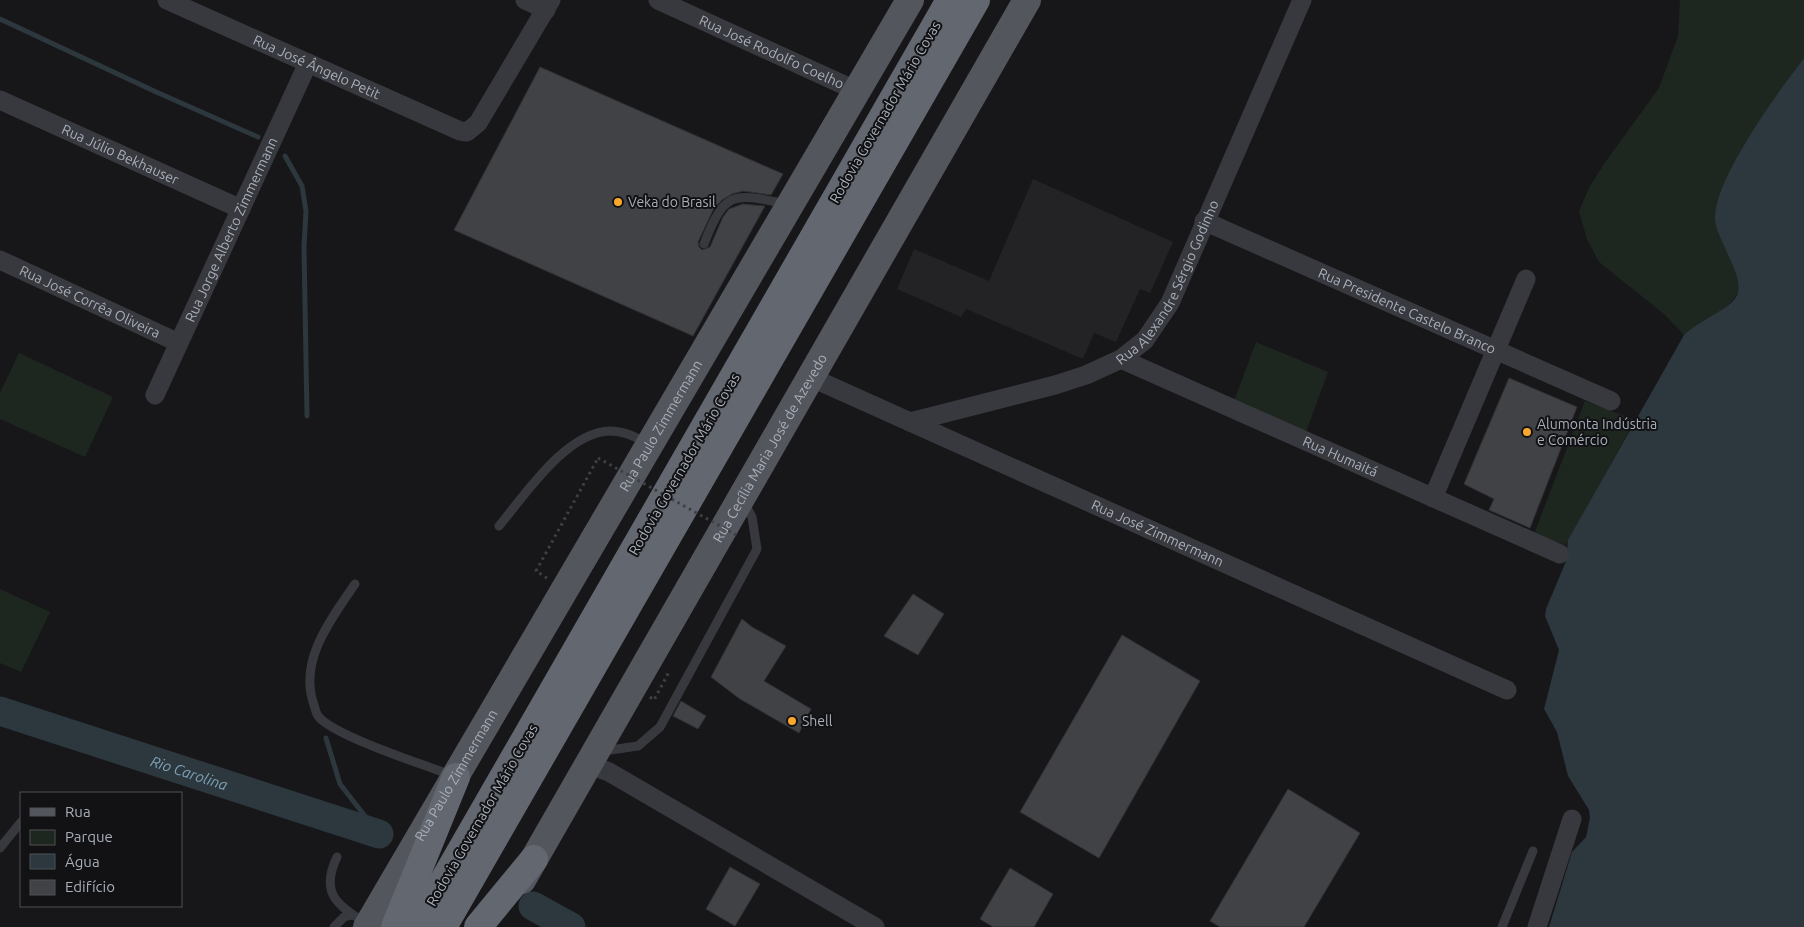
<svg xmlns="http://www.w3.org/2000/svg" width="1804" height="927" font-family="Ubuntu,sans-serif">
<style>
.built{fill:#232326}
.green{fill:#1e271f}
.water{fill:#2c373e}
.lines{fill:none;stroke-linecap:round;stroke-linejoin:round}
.stream{stroke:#2c373e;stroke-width:5}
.river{stroke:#2c373e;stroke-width:29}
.building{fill:#414246;stroke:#313135}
.path{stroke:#3e4045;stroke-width:3;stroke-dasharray:2.5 4;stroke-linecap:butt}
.lane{stroke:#38393e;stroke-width:9}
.street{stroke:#38393e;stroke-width:19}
.primary{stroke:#53565d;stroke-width:28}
.highway{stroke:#636770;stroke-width:28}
.path-bridge{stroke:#3e4045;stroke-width:3;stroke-dasharray:2.5 4;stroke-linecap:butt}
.poi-dot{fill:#fba72c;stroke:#121214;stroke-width:2}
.labels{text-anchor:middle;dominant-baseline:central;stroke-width:4;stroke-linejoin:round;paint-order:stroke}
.street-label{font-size:14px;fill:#a8afba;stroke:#121214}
.poi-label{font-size:14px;fill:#a8afba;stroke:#121214;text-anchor:start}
.water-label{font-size:15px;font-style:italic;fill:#7ea0b6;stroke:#121214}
</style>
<rect width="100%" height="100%" fill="#171719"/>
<polygon class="built" points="1033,179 1173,242 1150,293 1140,289 1116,342 1094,333 1083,359 966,309 961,317 897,289 914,249 989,281"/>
<g class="green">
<path d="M 1680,0 L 1804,0 L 1804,58 L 1742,148 L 1719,198 L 1739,288 C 1733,312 1699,318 1684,335 L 1664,314 L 1599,262 L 1587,239 L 1579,211 L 1590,186 L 1606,161 L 1659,88 L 1678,36 Z"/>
<polygon points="1256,342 1328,372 1306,432 1234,401"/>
<polygon points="19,353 113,397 85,457 0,419 0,393"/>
<polygon points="1585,401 1635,420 1566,545 1534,534"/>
<polygon points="0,589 50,612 21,672 0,663"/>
</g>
<path class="water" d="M 1804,58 L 1804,927 L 1549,927 L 1572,852 L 1586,837 L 1590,818 L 1589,810 L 1568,776 L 1557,732 L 1544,709 L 1559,650 L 1545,616 L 1546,609 L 1566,561 L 1568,540 L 1684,335 C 1696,322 1732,308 1737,295 C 1745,277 1717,240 1715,220 C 1713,180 1779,91 1804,58 Z"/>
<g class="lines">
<g class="stream">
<polyline points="0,19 154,91 258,137"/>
<polyline points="285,156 302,186 306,211 304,247 307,416"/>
<polyline points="326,738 340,784 379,834"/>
</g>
<g class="river">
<path id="s1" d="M 0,711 L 379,834"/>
<polyline points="533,906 571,927"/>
</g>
</g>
<g class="building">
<polygon points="540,67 783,174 771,195 743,191 732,194 722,200 713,210 698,242 699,247 702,250 710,247 723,217 729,209 743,204 765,206 693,336 454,230"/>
<polygon points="1509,378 1577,407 1530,528 1489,510 1494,499 1464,484"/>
<polygon points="913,594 944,614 918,655 884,636"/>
<polygon points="742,619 752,627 786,646 764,681 811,709 799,733 740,699 711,677"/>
<polygon points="1122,635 1200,681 1099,858 1020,812"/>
<polygon points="681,701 706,716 698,729 673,716"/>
<polygon points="1288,789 1360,833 1304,927 1220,927 1210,921"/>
<polygon points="730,867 760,884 735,926 706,909"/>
<polygon points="1010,868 1053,894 1034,927 993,927 980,919"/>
</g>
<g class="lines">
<g class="path">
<polyline points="547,578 536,571 598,458"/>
<polyline points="650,697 654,700 670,670"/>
</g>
<g class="lane">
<path d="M 704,244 C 725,190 733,193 786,204"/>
<path d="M 499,526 C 525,495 566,432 610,431 C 624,431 635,437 647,443"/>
<path d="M 355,584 C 331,619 298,661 314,705 C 315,708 316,713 318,716 C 333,736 426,765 453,776"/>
<polyline points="603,751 638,746 660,727 757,549 752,517 744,502"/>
<polyline points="0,848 21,822"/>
<path d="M 337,857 C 320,892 336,905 366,923"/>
<polyline points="334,927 344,917 352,915"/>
<polyline points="1502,927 1533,851"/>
</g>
<g class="street">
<path id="s2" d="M 167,0 L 460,131 L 467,132 L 478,123 L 551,0"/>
<polyline points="525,0 546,10"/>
<path id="s3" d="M 658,0 L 857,91"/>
<path id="s4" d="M 0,100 L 241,209"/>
<path id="s5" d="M 1204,221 L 1611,401"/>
<path id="s6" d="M 0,260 L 179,343"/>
<path id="s7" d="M 1121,359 L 1560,554"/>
<path id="s8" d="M 810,377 L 1507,690"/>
<path id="s9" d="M 155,395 L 308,63"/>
<path id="s10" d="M 910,422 L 1055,385 L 1086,375 L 1121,359 L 1145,340 L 1170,303 L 1302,0"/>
<polyline points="1433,498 1526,279"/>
<polyline points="588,764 609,772 875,927"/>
<polyline points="1537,927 1572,819"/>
</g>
<g class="primary">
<path id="s11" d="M 522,880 L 1027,0"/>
<path id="s12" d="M 367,927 L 910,0"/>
</g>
<g class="highway">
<polyline points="395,927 456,777"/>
<polyline points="417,927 950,0"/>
<polyline points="443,927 976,0"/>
<polyline points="478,927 534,859"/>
</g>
<polyline class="path-bridge" points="598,458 738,536"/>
</g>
<g class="poi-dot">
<circle cx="618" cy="202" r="5"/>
<circle cx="1527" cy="432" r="5"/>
<circle cx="792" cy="721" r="5"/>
</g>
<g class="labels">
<g class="street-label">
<text stroke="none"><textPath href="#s3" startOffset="125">Rua José Rodolfo Coelho</textPath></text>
<text stroke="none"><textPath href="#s2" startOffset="164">Rua José Ângelo Petit</textPath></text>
<text transform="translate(885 112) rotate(-60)">Rodovia Governador Mário Covas</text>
<text stroke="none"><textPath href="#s4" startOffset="132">Rua Júlio Bekhauser</textPath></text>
<text stroke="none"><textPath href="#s9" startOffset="182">Rua Jorge Alberto Zimmermann</textPath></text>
<text stroke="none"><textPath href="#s10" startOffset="312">Rua Alexandre Sérgio Godinho</textPath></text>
<text stroke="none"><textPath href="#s6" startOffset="99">Rua José Corrêa Oliveira</textPath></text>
<text stroke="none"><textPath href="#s5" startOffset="222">Rua Presidente Castelo Branco</textPath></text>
<text stroke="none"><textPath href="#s12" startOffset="581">Rua Paulo Zimmermann</textPath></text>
<text stroke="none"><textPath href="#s11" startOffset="498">Rua Cecília Maria José de Azevedo</textPath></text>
<text stroke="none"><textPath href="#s7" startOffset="240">Rua Humaitá</textPath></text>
<text transform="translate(684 464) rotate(-60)">Rodovia Governador Mário Covas</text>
<text stroke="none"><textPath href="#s8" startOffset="381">Rua José Zimmermann</textPath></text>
<text stroke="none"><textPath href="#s12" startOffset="176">Rua Paulo Zimmermann</textPath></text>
<text transform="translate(482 815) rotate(-60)">Rodovia Governador Mário Covas</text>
</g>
<g class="poi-label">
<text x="628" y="202">Veka do Brasil</text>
<text x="1537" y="424">Alumonta Indústria<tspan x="1537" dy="16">e Comércio</tspan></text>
<text x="802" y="721">Shell</text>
</g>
<g class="water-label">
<text stroke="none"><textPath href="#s1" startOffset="199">Rio Carolina</textPath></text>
</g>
</g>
<rect x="20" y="792" width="162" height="115" fill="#121214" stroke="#4e5156"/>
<rect x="30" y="808" width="25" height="8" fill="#53565d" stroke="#4e5156"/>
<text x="65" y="817" font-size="15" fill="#a8afba">Rua</text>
<rect x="30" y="830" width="25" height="15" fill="#1e271f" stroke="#4e5156"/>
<text x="65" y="842" font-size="15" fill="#a8afba">Parque</text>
<rect x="30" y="854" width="25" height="15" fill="#2c373e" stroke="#4e5156"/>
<text x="65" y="867" font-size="15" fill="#a8afba">Água</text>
<rect x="30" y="880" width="25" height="15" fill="#414246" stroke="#4e5156"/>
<text x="65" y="892" font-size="15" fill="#a8afba">Edifício</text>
</svg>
